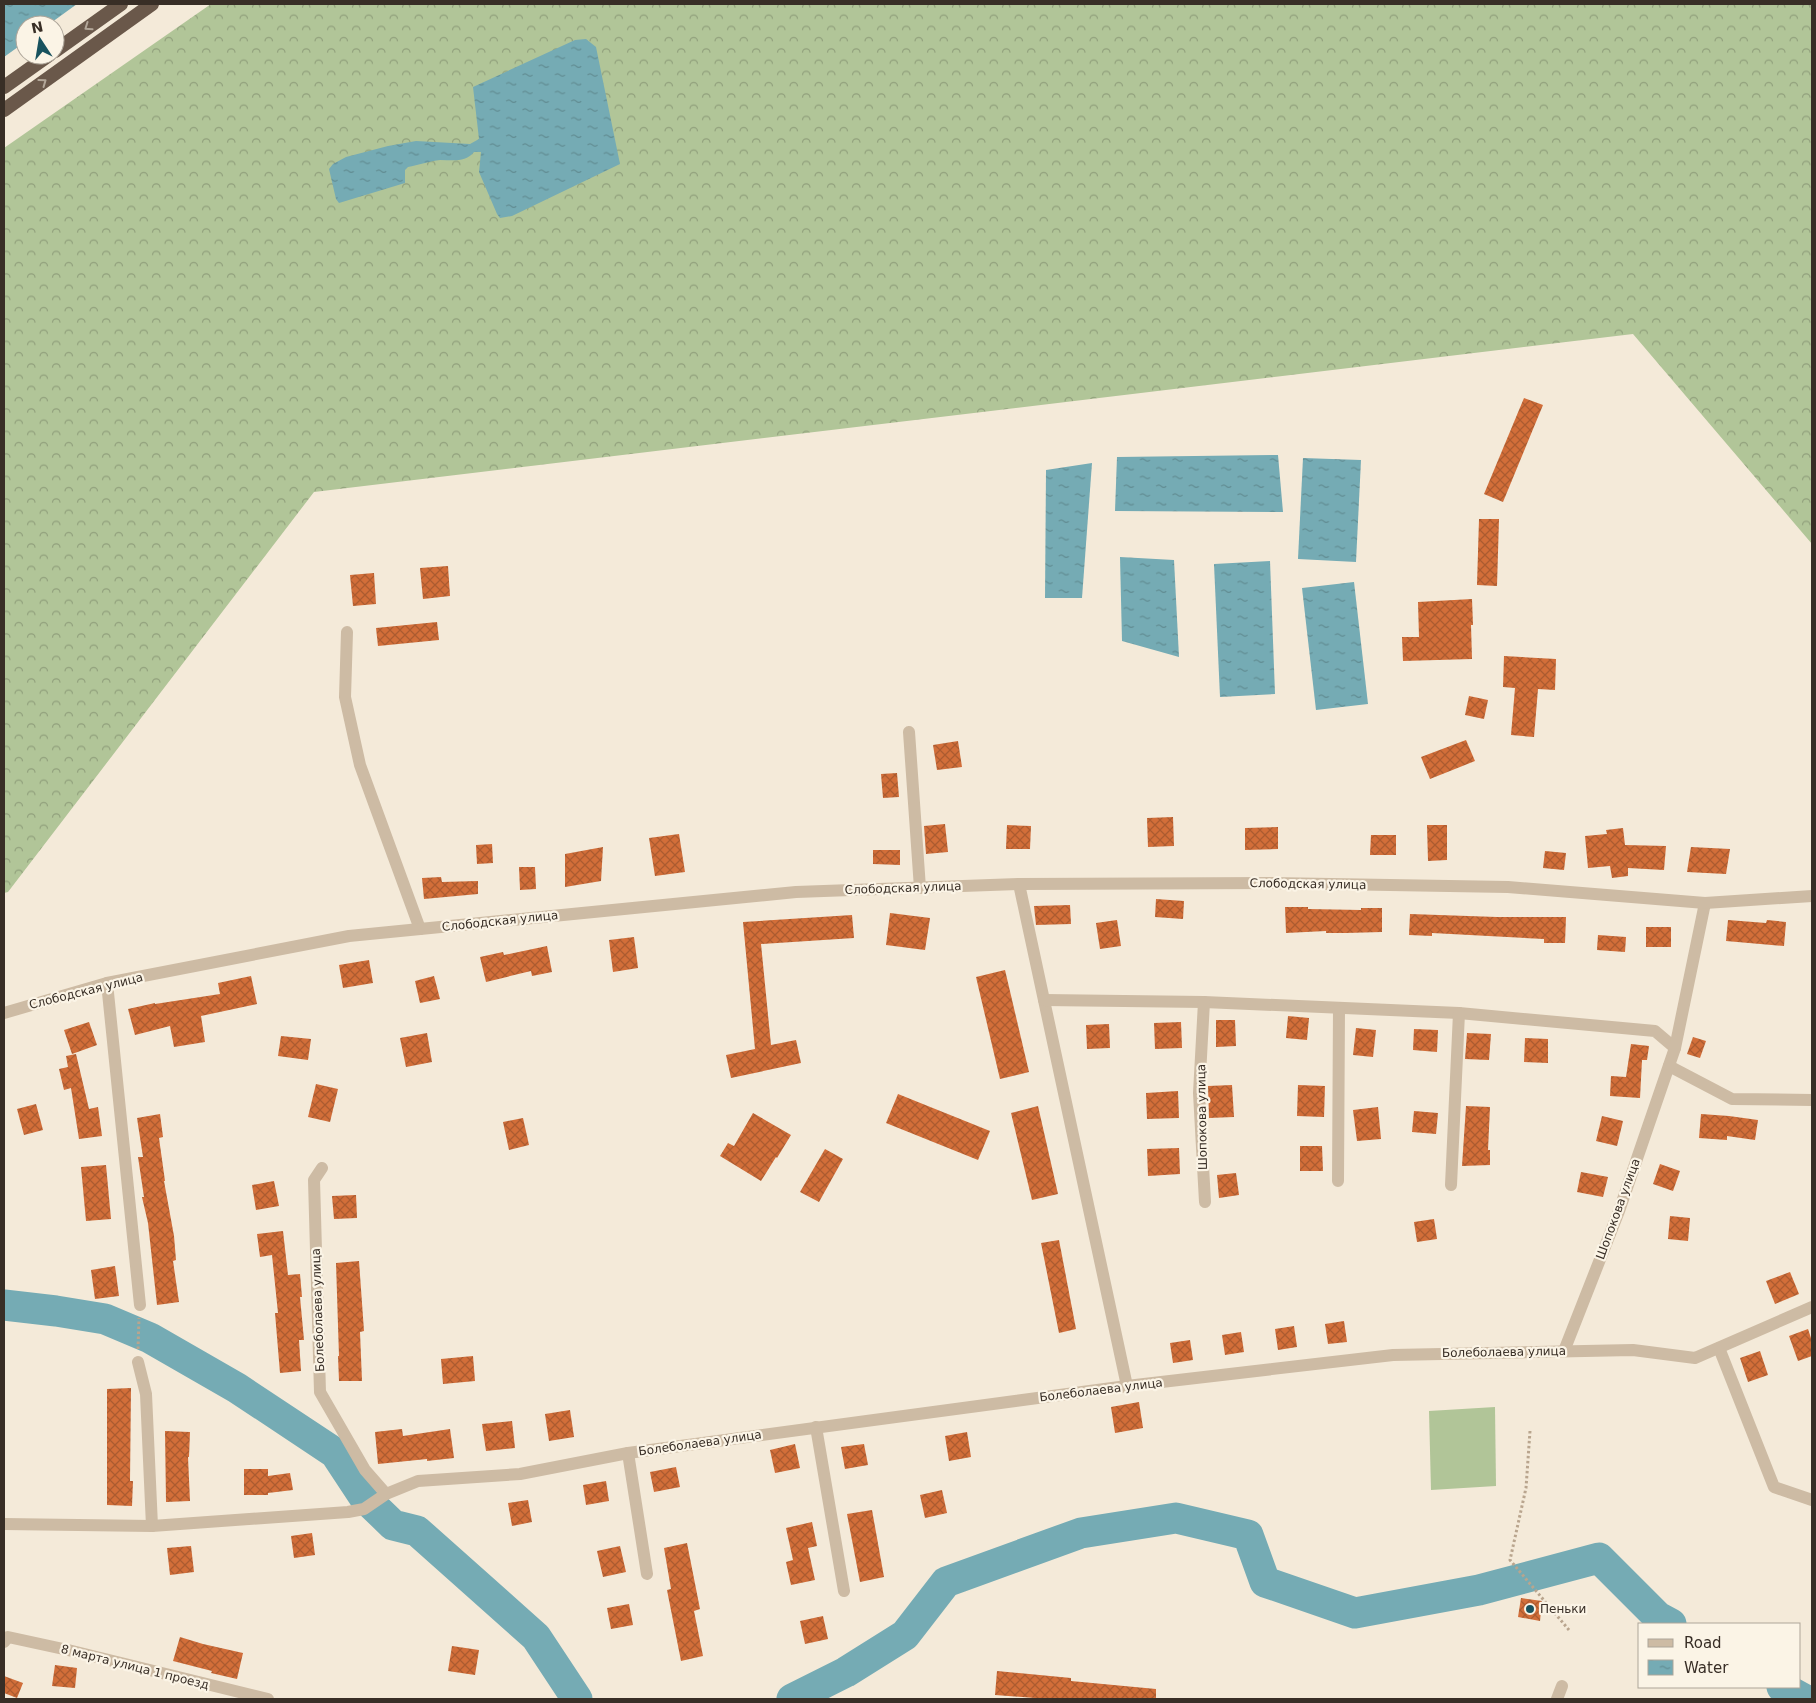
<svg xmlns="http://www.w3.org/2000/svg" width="1816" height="1703" font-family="'DejaVu Sans',sans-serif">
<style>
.forest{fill:url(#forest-crowns)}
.pitch{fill:#b1c598}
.water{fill:url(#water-ripples)}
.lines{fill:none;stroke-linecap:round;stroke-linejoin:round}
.river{stroke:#75abb4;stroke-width:31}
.building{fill:url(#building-cross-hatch)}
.path{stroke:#b9a58e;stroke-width:3;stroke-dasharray:2.5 2.5;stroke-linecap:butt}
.minor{stroke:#cdbba4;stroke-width:12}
.tertiary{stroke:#cdbba4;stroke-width:12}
.trunk{stroke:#6a584a;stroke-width:14}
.oneway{stroke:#b2a698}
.poi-dot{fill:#18525e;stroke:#fbf4e6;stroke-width:2}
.labels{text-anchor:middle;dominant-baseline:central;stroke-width:4.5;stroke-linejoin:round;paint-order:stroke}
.street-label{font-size:12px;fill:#382e26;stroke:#fbf4e6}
.poi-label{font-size:12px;fill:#382e26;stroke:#fbf4e6;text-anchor:start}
</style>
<defs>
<pattern id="forest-crowns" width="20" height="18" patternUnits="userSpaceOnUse" patternTransform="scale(1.25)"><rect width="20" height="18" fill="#b1c598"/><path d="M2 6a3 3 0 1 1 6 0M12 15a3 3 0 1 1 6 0" fill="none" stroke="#91a07c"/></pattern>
<pattern id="water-ripples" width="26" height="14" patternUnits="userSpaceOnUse" patternTransform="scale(1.25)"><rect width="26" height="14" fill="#75abb4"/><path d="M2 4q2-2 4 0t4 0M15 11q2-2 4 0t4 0" fill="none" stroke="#618c92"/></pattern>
<pattern id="building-cross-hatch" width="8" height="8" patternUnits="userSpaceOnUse" patternTransform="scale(1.25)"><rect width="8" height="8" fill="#d26e39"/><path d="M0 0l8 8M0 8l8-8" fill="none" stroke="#ab5b30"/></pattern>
</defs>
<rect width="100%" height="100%" fill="#f4ead9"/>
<polygon class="forest" points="211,4 1812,4 1812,544 1633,334 314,492 8,892 4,893 4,148"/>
<polygon class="pitch" points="1495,1407 1496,1486 1431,1490 1429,1411"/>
<g class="water">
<polygon points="4,4 77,4 48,25 25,25 25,42 4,57"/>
<path d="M 586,39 L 596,47 L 620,164 L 512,216 L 500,218 L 497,214 L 479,172 L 481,152 L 474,152 C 465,163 453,160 440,160 C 430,161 418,165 408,167 L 405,170 L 405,183 L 339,203 L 336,199 L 329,169 L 333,164 L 346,157 L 388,146 L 416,141 L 470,144 L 479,139 L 473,87 L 575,40 Z"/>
<polygon points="1278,455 1283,512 1115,511 1117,457"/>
<polygon points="1303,458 1361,460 1356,562 1298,559"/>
<polygon points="1092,463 1082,598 1045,598 1046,470"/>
<polygon points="1120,557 1174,560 1179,657 1122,641"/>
<polygon points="1270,561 1275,694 1220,697 1214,564"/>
<polygon points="1354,582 1368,704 1316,710 1302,588"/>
</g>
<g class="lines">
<g class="river">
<polyline points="4,1305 56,1311 105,1319 150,1338 237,1388 335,1453 364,1497 393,1525 417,1531 536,1637 577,1699"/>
<polyline points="1782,1687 1804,1699"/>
<polyline points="792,1699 846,1672 905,1635 946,1582 1081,1533 1176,1518 1248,1535 1265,1582 1355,1613 1479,1590 1599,1558 1658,1617 1671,1624"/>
</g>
</g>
<g class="building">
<polygon points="1524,398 1543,405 1503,502 1484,494"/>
<polygon points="1479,519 1499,519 1497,586 1477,585"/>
<polygon points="448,566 450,596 423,599 420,568"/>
<polygon points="374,573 376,604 353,606 350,575"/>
<polygon points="1472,599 1473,625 1471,625 1472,659 1403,661 1402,637 1419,637 1418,602"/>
<polygon points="437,622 439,640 378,646 376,628"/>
<polygon points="1504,656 1556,659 1555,690 1538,689 1534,737 1511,735 1515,688 1503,687"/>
<polygon points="1469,696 1488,700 1484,719 1465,715"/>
<polygon points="1466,740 1475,761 1430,779 1421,757"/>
<polygon points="958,741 962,767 937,770 933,745"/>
<polygon points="897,773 899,797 883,798 881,774"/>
<polygon points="1173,817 1174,846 1148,847 1147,818"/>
<polygon points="945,824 948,852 926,854 924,826"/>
<polygon points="1007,825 1031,826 1030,849 1006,849"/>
<polygon points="1427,825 1447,825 1447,860 1428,861"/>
<polygon points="1278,827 1278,849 1245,850 1245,828"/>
<polygon points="1623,828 1625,845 1666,846 1664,870 1628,868 1628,876 1612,878 1610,866 1588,868 1585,836 1607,834 1606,830"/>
<polygon points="679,834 685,872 655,876 649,838"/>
<polygon points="1371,835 1396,835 1396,855 1370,855"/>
<polygon points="492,844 493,863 477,864 476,845"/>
<polygon points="603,847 601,881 565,887 565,854"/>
<polygon points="1691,847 1730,849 1726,874 1687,872"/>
<polygon points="873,850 900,850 900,865 873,864"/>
<polygon points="1545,851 1566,853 1564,870 1543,868"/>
<polygon points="519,867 535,867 536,889 520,890"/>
<polygon points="441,877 442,882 478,881 478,894 424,899 422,878"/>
<polygon points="1156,899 1184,901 1183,919 1155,917"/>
<polygon points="1070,905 1071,924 1036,925 1034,906"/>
<polygon points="1285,907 1308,907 1308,909 1361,910 1361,908 1382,908 1382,932 1346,933 1326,933 1326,931 1286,933"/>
<polygon points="890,913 930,918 925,950 886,945"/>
<polygon points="1410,914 1497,917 1566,917 1565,943 1544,943 1544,939 1432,933 1432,936 1409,935"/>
<polygon points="852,915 854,938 761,944 771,1045 796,1040 801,1063 731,1078 726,1055 755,1049 743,922"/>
<polygon points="1117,920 1121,946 1100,949 1096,923"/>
<polygon points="1728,920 1766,923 1767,920 1786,922 1784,946 1726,941"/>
<rect x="1646" y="927" width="25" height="20"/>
<polygon points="1598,935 1626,937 1625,952 1597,950"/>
<polygon points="634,937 638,968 613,972 609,940"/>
<polygon points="547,946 552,972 532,976 531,971 486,982 480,957 503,952 504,955"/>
<polygon points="369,960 373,983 343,988 339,965"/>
<polygon points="1005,970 1029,1072 1000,1079 976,977"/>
<polygon points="251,976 257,1004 201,1016 205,1042 174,1047 170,1026 135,1035 128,1009 155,1003 155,1004 220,994 218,983"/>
<polygon points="434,976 440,999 420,1003 415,981"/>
<polygon points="1288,1016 1309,1018 1307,1040 1286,1038"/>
<polygon points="1216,1020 1235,1020 1236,1046 1216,1047"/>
<polygon points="89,1022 97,1045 72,1054 64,1030"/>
<polygon points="1181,1022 1182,1048 1155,1049 1154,1023"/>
<polygon points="1109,1024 1110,1048 1087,1049 1086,1025"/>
<polygon points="1356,1028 1376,1030 1373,1057 1353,1055"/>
<polygon points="1414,1029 1438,1030 1437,1052 1413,1050"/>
<polygon points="427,1033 432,1062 406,1067 400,1038"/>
<polygon points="1467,1033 1491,1034 1489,1060 1465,1059"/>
<polygon points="281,1036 311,1039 308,1060 278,1056"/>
<polygon points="1693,1037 1706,1041 1700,1058 1687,1054"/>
<polygon points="1525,1038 1548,1039 1548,1063 1524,1062"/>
<polygon points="1631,1044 1649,1046 1647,1060 1642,1060 1640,1098 1610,1096 1611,1076 1626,1077"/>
<polygon points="76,1054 89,1109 98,1107 102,1136 79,1139 71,1088 64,1090 59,1069 68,1067 66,1056"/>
<polygon points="316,1084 338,1089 330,1122 308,1117"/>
<polygon points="1232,1085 1234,1117 1209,1118 1208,1086"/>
<polygon points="1298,1085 1325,1086 1324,1117 1297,1116"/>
<polygon points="1178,1091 1179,1118 1147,1119 1146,1093"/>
<polygon points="898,1094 990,1131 978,1160 886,1123"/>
<polygon points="36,1104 43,1130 24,1135 17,1109"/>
<polygon points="1038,1106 1058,1194 1032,1200 1011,1113"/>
<polygon points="1466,1106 1490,1107 1488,1150 1490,1150 1490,1165 1462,1166"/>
<polygon points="1378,1107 1381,1139 1357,1141 1353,1110"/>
<polygon points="1414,1111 1438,1113 1436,1134 1412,1132"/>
<polygon points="753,1113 791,1135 777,1158 776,1157 761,1181 720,1156 728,1143 734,1146"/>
<polygon points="160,1114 163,1137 159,1138 165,1181 164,1181 174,1236 176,1260 173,1261 179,1302 157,1305 148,1223 142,1197 144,1197 138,1157 143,1157 137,1118"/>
<polygon points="1701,1114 1729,1116 1758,1120 1755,1140 1727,1136 1727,1140 1699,1138"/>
<polygon points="1602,1116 1623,1121 1617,1146 1596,1141"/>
<polygon points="523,1118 529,1145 509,1150 503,1122"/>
<polygon points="1300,1146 1322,1146 1323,1171 1300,1171"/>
<polygon points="1179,1148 1180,1174 1148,1176 1147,1149"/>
<polygon points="825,1149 843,1159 819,1202 800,1192"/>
<polygon points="1660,1164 1680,1171 1673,1191 1653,1184"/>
<polygon points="106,1165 111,1219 86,1221 81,1167"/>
<polygon points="1581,1172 1608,1177 1603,1197 1577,1192"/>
<polygon points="1236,1173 1239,1195 1219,1198 1217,1175"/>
<polygon points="274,1181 279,1206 256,1210 252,1185"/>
<polygon points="356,1195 357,1218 334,1219 332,1196"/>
<polygon points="1670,1216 1690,1218 1688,1241 1668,1239"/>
<polygon points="1434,1219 1437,1239 1417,1242 1414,1222"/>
<polygon points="283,1231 288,1275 300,1274 302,1297 300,1297 304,1340 299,1340 301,1371 280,1373 275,1313 278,1313 272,1255 260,1257 257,1234"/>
<polygon points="1059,1240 1076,1329 1059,1333 1041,1243"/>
<polygon points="359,1261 364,1331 360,1332 362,1381 339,1381 338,1356 339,1356 336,1263"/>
<polygon points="115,1266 119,1296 95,1299 91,1270"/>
<polygon points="1790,1272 1799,1294 1775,1304 1766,1281"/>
<polygon points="1344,1321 1347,1342 1328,1344 1325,1324"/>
<polygon points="1294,1326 1297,1347 1278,1350 1275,1329"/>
<polygon points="1808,1329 1812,1341 1812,1356 1798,1361 1789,1336"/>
<polygon points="1241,1332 1244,1352 1225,1355 1222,1335"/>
<polygon points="1190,1340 1193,1360 1173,1363 1170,1343"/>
<polygon points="1760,1351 1768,1375 1748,1382 1740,1358"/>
<polygon points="473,1356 475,1381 443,1384 441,1359"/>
<polygon points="131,1388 130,1481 133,1481 132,1506 107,1505 107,1389"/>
<polygon points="1139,1402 1143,1428 1115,1433 1111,1407"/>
<polygon points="570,1410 574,1437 549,1441 545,1414"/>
<polygon points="512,1421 515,1448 486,1451 482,1424"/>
<polygon points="402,1429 403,1436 450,1429 454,1458 427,1461 427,1459 378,1464 375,1432"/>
<polygon points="165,1431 190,1432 189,1457 188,1457 190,1501 166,1502"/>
<polygon points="967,1432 971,1457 949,1461 945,1436"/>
<polygon points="795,1444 800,1468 775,1473 770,1450"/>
<polygon points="864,1444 868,1465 845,1469 841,1447"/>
<polygon points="676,1467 680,1487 654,1492 650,1472"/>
<polygon points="244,1469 268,1469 268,1476 290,1473 293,1490 268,1493 268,1495 244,1495"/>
<polygon points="606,1481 609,1501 586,1505 583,1485"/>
<polygon points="942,1490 947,1513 925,1518 920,1495"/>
<polygon points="528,1500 532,1522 512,1526 508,1503"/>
<polygon points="872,1510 884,1577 860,1582 847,1514"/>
<polygon points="812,1522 817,1546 808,1548 815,1580 791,1585 786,1562 793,1560 786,1528"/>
<polygon points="312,1533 315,1555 294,1558 291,1536"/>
<polygon points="687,1543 700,1609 694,1611 703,1656 681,1661 667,1590 671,1589 664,1548"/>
<polygon points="191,1546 194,1572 170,1575 167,1548"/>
<polygon points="620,1546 626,1572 603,1577 597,1551"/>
<polygon points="1521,1598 1542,1601 1540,1621 1518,1617"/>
<polygon points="629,1604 633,1625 611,1629 607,1608"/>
<polygon points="823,1616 828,1639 805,1644 800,1621"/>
<polygon points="180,1637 203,1644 243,1653 237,1679 211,1673 212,1671 173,1661"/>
<polygon points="452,1646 479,1650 475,1675 448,1671"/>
<polygon points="55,1665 77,1668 75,1688 52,1686"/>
<polygon points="997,1671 1071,1678 1071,1681 1156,1689 1156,1699 1047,1699 995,1695"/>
<polygon points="4,1676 23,1683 17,1698 4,1693"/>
</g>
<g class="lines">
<g class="path">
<polyline points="138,1349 139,1318"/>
<polyline points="1530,1431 1526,1488 1510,1560 1569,1630"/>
</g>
<g class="minor">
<polyline points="347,632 345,697 360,765 420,929"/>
<polyline points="909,732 920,888"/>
<polyline points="1019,884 1127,1386"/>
<polyline points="107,983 140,1305"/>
<polyline points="1044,1000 1204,1002 1459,1013 1655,1031 1675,1048"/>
<polyline points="1204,1002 1199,1093 1205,1202"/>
<polyline points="1669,1066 1732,1099 1812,1100"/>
<polyline points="322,1168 314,1180 320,1392 365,1470 386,1494"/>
<polyline points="1338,1181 1339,1008"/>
<polyline points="1451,1185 1459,1013"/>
<polyline points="1719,1348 1774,1487 1812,1500"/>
<polyline points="1564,1351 1619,1211 1675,1048 1705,903"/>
<polyline points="138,1362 146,1394 152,1526"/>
<polyline points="816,1427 844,1591"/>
<polyline points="628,1453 647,1574"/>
<polyline points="4,1524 152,1526 348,1512 364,1509 386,1494 418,1481 520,1474 628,1453 1127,1386 1393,1355 1633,1350 1695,1358 1812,1307"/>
<polyline points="4,1642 8,1637 68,1650 268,1699"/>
<polyline points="1557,1699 1562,1686"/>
</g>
<polyline class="tertiary" points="4,1013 107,983 349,936 796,892 1019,884 1272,883 1508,887 1705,903 1812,896"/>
<g class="trunk">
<polyline points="55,51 121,4"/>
<polyline points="4,87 49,55"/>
<polyline points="4,110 152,4"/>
</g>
</g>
<defs><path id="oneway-chevron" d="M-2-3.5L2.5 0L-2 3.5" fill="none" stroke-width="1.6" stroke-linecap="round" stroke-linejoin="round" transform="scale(1.25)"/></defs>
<g class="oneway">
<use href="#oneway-chevron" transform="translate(88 27) rotate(145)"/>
<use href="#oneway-chevron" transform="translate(43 82) rotate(-36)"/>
</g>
<circle class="poi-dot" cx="1530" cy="1609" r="5"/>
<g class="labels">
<g class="street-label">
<text transform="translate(1308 884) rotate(1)">Слободская улица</text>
<text transform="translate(903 888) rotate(-2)">Слободская улица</text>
<text transform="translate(500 921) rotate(-6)">Слободская улица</text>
<text transform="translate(86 991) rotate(-14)">Слободская улица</text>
<text transform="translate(1202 1117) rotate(-91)">Шопокова улица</text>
<text transform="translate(1618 1209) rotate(-70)">Шопокова улица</text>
<text transform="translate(318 1310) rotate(-92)">Болеболаева улица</text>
<text transform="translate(1504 1352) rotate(-1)">Болеболаева улица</text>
<text transform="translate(1101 1390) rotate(-7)">Болеболаева улица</text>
<text transform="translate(700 1443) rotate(-8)">Болеболаева улица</text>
<text transform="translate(135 1667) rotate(14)">8 марта улица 1 проезд</text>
</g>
<g class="poi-label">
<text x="1540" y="1609">Пеньки</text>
</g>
</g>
<rect width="1816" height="1703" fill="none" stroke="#382e26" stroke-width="10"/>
<rect x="1638" y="1623" width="162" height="65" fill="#fbf4e6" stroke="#ada599"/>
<rect x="1648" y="1639" width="25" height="8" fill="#cdbba4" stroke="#ada599"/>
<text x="1684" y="1648" font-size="15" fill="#382e26">Road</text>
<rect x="1648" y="1660" width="25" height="15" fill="url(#water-ripples)" stroke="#ada599"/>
<text x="1684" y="1673" font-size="15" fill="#382e26">Water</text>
<g transform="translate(40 40) rotate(348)"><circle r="24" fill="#fbf4e6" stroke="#ada599"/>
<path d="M0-4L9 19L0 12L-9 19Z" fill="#18525e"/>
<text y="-8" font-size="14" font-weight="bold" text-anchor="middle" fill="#382e26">N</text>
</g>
</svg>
